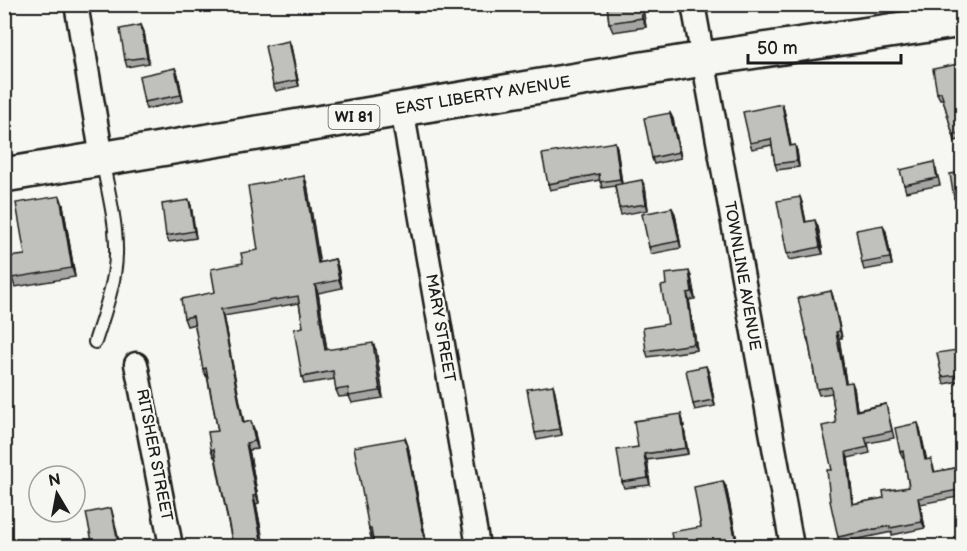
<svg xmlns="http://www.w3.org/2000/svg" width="967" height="551" font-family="'Balsamiq Sans',sans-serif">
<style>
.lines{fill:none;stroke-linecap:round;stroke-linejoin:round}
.service-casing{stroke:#1c1c1c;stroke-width:16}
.minor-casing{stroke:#1c1c1c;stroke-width:27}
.primary-casing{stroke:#1c1c1c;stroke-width:38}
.service{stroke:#f6f6f2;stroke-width:12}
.minor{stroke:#f6f6f2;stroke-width:22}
.primary{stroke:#f6f6f2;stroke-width:33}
.wall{fill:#a5a5a3;stroke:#1c1c1c;stroke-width:1.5}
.shaded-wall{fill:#868684;stroke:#1c1c1c;stroke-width:1.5}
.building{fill:#c0c0bd;stroke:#1c1c1c;stroke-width:1.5}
.labels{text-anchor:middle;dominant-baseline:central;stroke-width:4.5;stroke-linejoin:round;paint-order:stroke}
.shield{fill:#f6f6f2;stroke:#5d5d5c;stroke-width:1.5}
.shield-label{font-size:15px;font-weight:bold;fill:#1c1c1c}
.street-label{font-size:16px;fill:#1c1c1c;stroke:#f6f6f2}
</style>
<rect width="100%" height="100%" fill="#f6f6f2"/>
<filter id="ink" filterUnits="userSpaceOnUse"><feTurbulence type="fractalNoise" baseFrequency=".0167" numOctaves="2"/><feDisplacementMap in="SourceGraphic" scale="12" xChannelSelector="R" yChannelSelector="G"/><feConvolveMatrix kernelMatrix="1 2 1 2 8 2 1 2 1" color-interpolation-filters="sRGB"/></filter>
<g filter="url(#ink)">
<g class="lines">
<g class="service-casing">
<path id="service" d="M 95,342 C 102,320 110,298 114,275 C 121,236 109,197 102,159"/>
</g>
<g class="minor-casing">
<g id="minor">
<polyline points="76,4 102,158"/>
<polyline points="693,4 792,546"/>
<polyline points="402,109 478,546"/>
<polyline points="136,364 171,546"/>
</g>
</g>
<g class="primary-casing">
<polyline id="primary" points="4,175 703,59 962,20"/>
</g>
<use href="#service" class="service"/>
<use href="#minor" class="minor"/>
<use href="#primary" class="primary"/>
</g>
<g class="wall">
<polygon points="146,4 165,4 166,6 148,10"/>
<polygon points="607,4 642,4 646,27 613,32 609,23"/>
<polygon points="141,25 144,32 149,63 127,67 125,60"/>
<polygon points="289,41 291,47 299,86 276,91 273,85"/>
<polygon points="963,63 963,139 955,141 943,99 940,99 937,93"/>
<polygon points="175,68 178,75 183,101 146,109 144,102"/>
<polygon points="784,110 791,146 797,151 799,167 777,170 775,164 772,145 752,149 750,143"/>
<polygon points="670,113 673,119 681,158 654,164 652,158"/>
<polygon points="615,142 617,148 622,184 645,187 648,210 621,215 619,208 615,186 602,188 600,180 550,190 548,184"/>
<polygon points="936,169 940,185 906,192 904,185"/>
<polygon points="963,172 963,203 957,204 954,198"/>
<polygon points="304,176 307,184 319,263 335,259 338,267 342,288 318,293 327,350 376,350 383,398 352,403 349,396 339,397 336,390 335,379 304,384 302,377 303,327 299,303 223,316 244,423 254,429 258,449 249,450 259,503 256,504 264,546 233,546 215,457 214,457 211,450 218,431 207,376 206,376 203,369 195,324 187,326 184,318 215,292 243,263 258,250"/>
<polygon points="800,197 802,203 806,222 818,227 823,254 789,260 787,254"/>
<polygon points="189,200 191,206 196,238 169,242 166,236"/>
<polygon points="63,205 75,277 15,287 12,278 25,255"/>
<polygon points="672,208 675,214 681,248 651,254 649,247"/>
<polygon points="886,232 892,265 864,270 862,263"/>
<polygon points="691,277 695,299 689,300 697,350 648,357 646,351 668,324"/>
<polygon points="831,291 833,297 842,338 839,338 846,383 854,388 857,410 886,404 894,438 868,443 870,453 848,458 853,504 884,498 909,487 904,457 903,458 900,452 920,429 926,460 931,459 935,472 955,468 957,473 963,472 963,496 920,504 925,528 892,535 892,532 840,543 838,537 832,470 836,423 832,393 819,395 817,389 809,344 807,338"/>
<polygon points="963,349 963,380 944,384 942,377"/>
<polygon points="709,373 715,406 695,410 693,404"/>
<polygon points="553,385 555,392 562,435 537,440 535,433"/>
<polygon points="681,414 683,421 688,454 647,460 650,485 624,488 622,482 638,447"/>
<polygon points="405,438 408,446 427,546 374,546 373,537 371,538 369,529"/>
<polygon points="726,487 738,546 673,546 701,527"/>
</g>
<g class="shaded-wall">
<polygon points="640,4 642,4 646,27 642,18"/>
<polygon points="141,25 144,32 149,63 147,57"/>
<polygon points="289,41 291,47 299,86 297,80"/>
<polygon points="175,68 178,75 183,101 181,95"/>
<polygon points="782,104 784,110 792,152 790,146"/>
<polygon points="670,113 673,119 681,158 679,152"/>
<polygon points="615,142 617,148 622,185 620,179"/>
<polygon points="795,145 797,151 799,167 797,161"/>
<polygon points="304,176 307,184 321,271 318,263"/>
<polygon points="642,180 645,187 648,210 646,204"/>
<polygon points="60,196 63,205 75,277 72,268"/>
<polygon points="800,197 802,203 807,229 805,222"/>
<polygon points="189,200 191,206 196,238 194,231"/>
<polygon points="672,208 675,214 681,248 679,241"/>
<polygon points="815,220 818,227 823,254 820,247"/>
<polygon points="883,225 886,232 892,265 890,258"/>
<polygon points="335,259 338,267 342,288 339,280"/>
<polygon points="689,271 691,277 695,299 692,292"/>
<polygon points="315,285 318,293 328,358 325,350"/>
<polygon points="831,291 833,297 842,338 840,331"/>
<polygon points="687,293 689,300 697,350 694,344"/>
<polygon points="221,309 223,316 245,431 243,423"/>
<polygon points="836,332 839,338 847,389 845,383"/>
<polygon points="373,343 376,350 383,398 380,391"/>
<polygon points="706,366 709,373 715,406 713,400"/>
<polygon points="852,382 854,388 858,417 856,411"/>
<polygon points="553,385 555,392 562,435 560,429"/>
<polygon points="681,414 683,421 688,454 686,448"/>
<polygon points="251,421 254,429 258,449 255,441"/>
<polygon points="918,423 920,429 928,466 925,460"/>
<polygon points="405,438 408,446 427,546 426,546"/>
<polygon points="246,443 249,450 259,503 256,495"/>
<polygon points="846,452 848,458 854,510 852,504"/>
<polygon points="644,454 647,460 650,485 648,478"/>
<polygon points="723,481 726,487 738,546 737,546"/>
<polygon points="253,496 256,504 264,546 261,540"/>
<polygon points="918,498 920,504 925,528 922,522"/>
<polygon points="111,508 113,515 120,546 119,546"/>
</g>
<g class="building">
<polygon points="607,4 640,4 642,18 609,23"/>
<polygon points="141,25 147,57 125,60 120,29"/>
<polygon points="289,41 297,80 273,85 265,46"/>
<polygon points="963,63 963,132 953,135 941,92 937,93 933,69"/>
<polygon points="175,68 181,95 144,102 139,76"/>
<polygon points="782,104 790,146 795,145 797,161 775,164 771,139 750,143 743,112"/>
<polygon points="670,113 679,152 652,158 644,118"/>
<polygon points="615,142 620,179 600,182 599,174 548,184 542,154"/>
<polygon points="934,162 937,178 904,185 900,170"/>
<polygon points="963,172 963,196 954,198 950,174"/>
<polygon points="304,176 318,263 335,259 339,280 315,285 325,350 373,343 380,391 349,396 348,388 336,390 333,371 302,377 294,329 303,327 298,296 221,309 243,423 251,421 255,441 246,443 256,495 253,496 261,540 233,545 214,449 211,450 208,432 218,431 206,368 203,369 193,316 184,318 181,299 215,292 211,269 243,263 241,253 258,250 248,186"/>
<polygon points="642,180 646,204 619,208 615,185"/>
<polygon points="60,196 72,268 12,278 8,257 25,255 16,203"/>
<polygon points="800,197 805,222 815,220 820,247 787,254 777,201"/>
<polygon points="189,200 194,231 166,236 162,204"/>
<polygon points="672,208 679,241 649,247 642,214"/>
<polygon points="883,225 890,258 862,263 856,230"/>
<polygon points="689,271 692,292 687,293 694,344 646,351 643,328 668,324 661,286 666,285 665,274"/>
<polygon points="831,291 840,331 836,332 845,383 852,382 856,411 886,404 892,431 865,437 868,447 846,452 852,504 884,498 883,491 909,487 903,451 900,452 895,428 918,423 925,460 931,459 934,472 955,468 956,473 963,472 963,489 918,498 922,522 890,528 890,526 838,537 830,501 827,470 832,470 822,426 836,423 831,387 817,389 808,338 807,338 798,298"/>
<polygon points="963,349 963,374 942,377 937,353"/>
<polygon points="706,366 713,400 693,404 686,370"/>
<polygon points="553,385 560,429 535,433 527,389"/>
<polygon points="681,414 686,448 644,454 648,478 622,482 617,450 638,447 634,421"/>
<polygon points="405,438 426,546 374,546 371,529 369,529 354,447"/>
<polygon points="723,481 737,546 704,546 703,543 673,546 671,532 701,527 694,487"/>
<polygon points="111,508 119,546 93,546 86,513"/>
</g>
</g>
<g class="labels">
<rect class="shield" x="328.5" y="105" width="51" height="24" rx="4.5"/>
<g class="shield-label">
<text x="354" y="117">WI 81</text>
</g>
<g class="street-label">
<text transform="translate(483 96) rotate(-9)">EAST LIBERTY AVENUE</text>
<text transform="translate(742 276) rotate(80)">TOWNLINE AVENUE</text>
<text transform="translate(440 328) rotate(80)">MARY STREET</text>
<text transform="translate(154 455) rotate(79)">RITSHER STREET</text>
</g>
</g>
<rect width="967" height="551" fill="none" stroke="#f6f6f2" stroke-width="24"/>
<rect x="12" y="12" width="943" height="527" fill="none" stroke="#1c1c1c" stroke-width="2" filter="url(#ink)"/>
<g transform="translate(57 494) rotate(350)"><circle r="28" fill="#f6f6f2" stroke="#9f9f9c" stroke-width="1.5"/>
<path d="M0-4.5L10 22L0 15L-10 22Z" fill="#1c1c1c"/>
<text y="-9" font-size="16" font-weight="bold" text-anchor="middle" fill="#1c1c1c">N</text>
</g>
<path d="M748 54v9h153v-9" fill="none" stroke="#1c1c1c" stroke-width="3"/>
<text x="757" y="54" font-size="18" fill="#1c1c1c" stroke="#f6f6f2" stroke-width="4.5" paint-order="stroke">50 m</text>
</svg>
